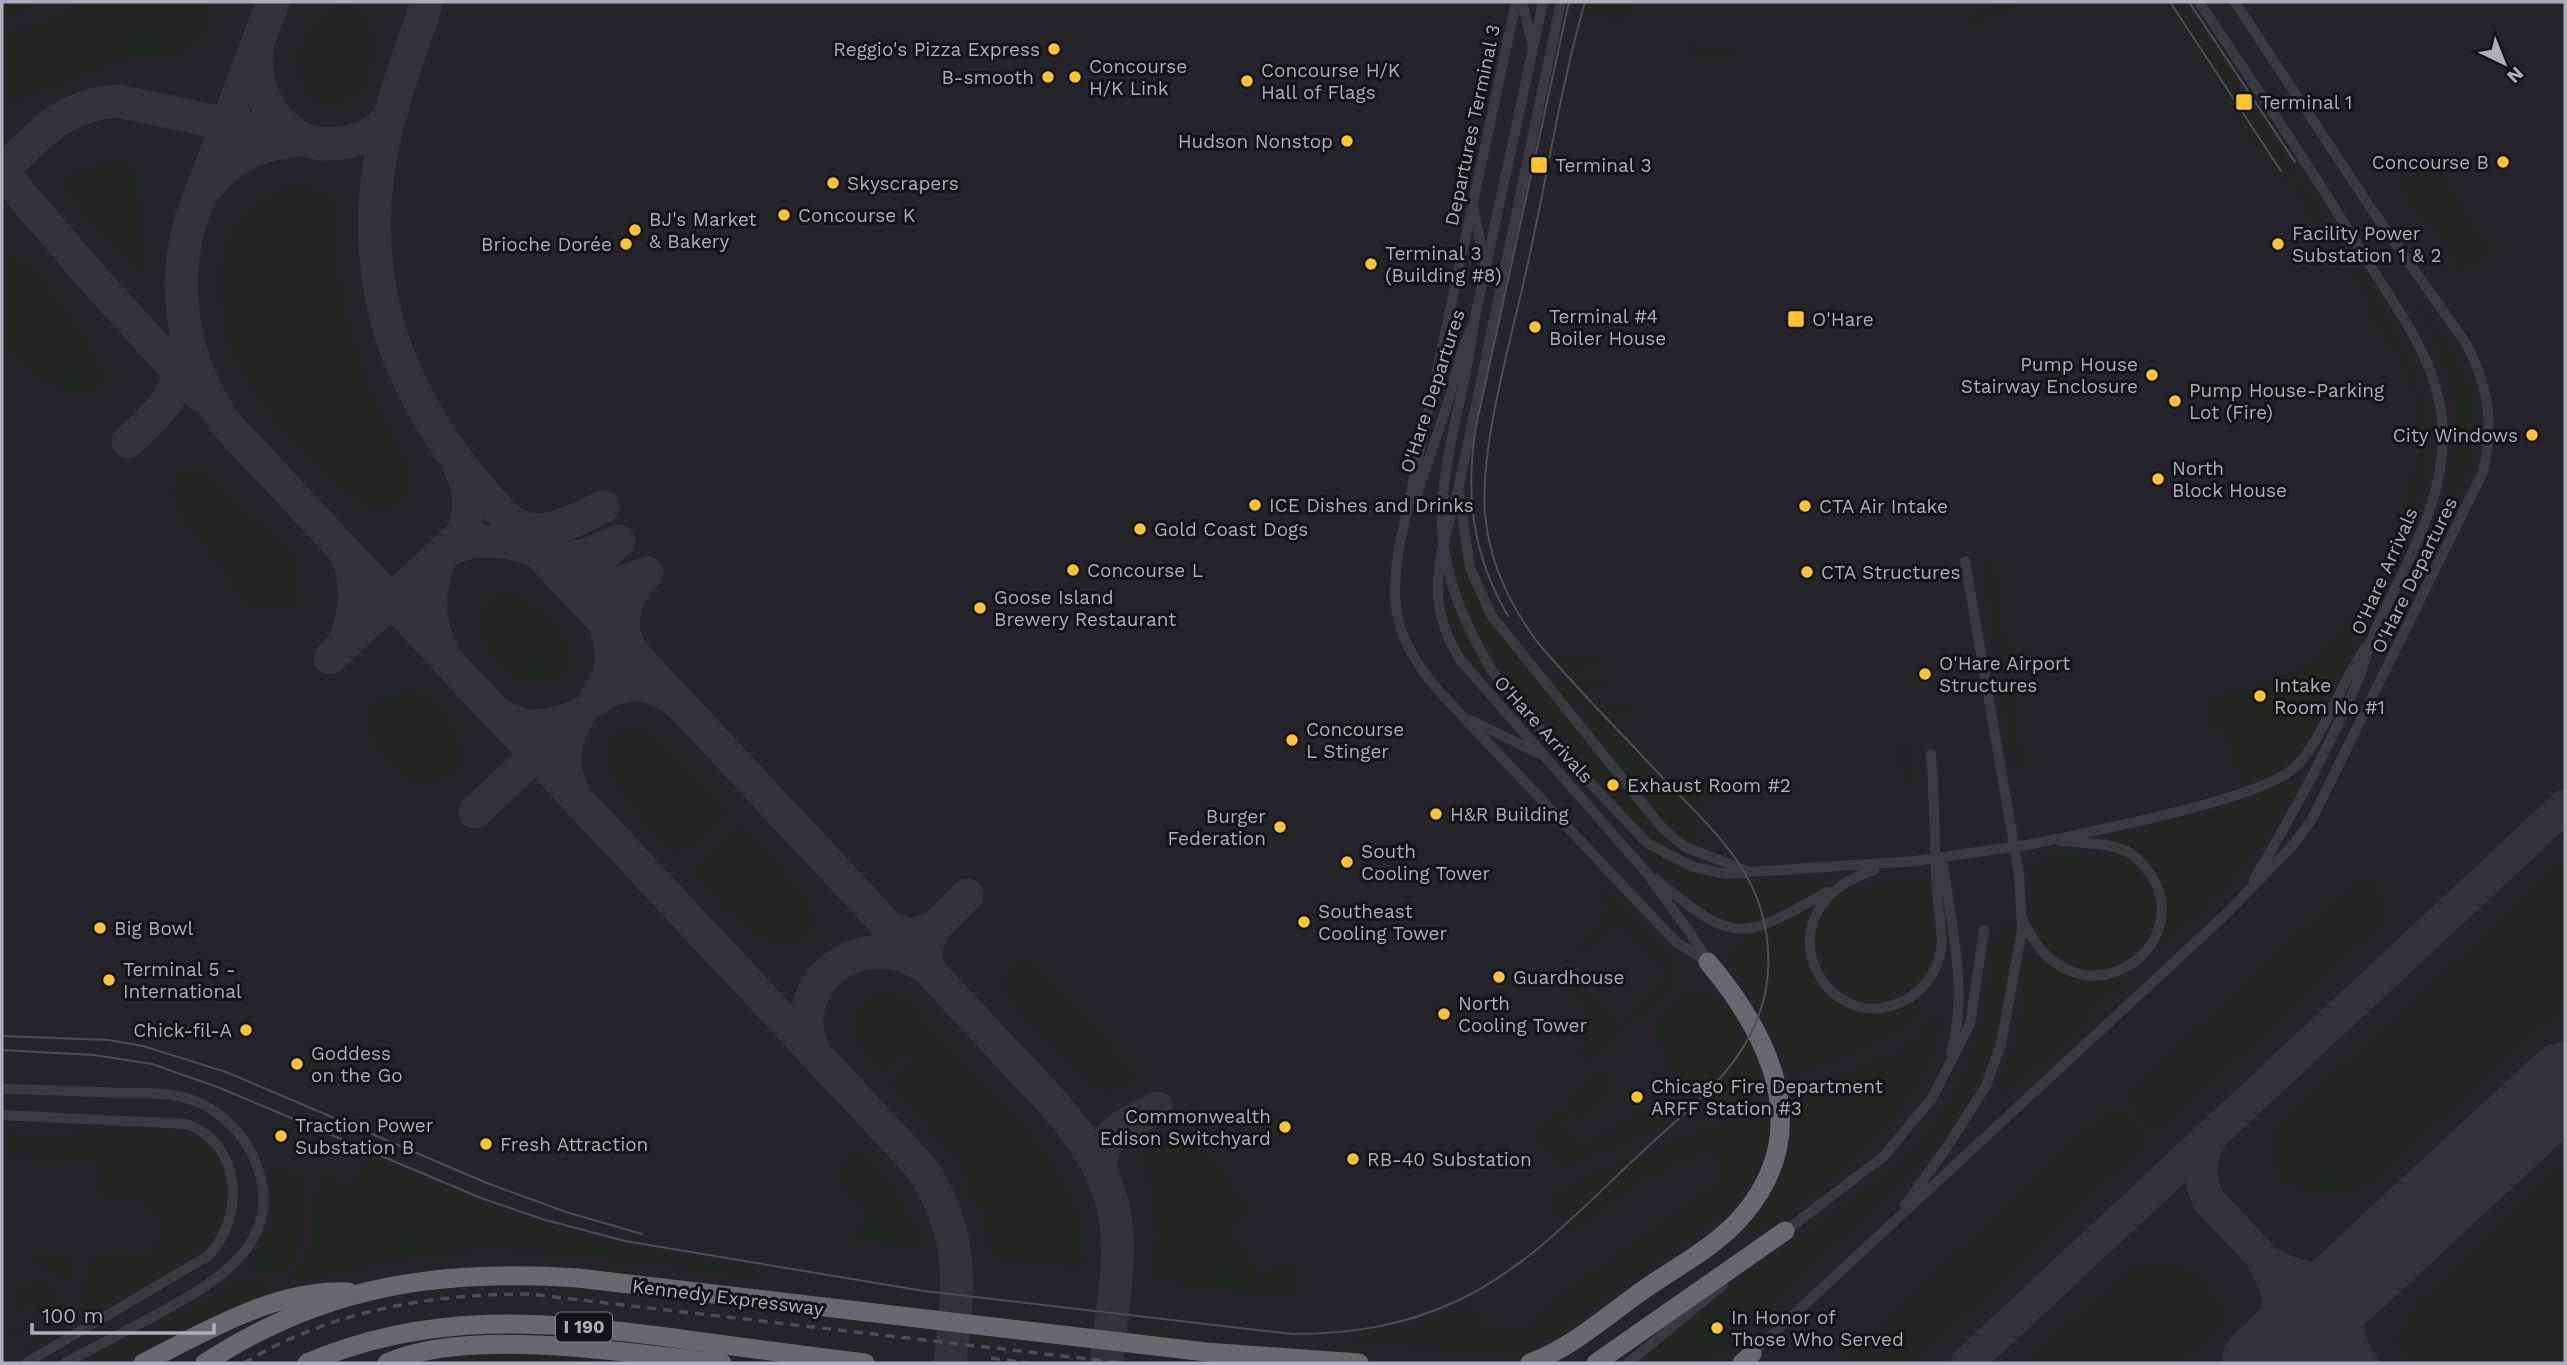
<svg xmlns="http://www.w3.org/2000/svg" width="2567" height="1365" font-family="'Work Sans',sans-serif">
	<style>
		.built { fill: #252529 }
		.green { fill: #1f2720 }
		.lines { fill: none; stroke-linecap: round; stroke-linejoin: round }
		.taxiway { stroke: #333439; stroke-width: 33 }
		.runway { stroke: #333439; stroke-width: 82 }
		.street { stroke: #3a3b41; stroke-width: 10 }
		.highway { stroke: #666872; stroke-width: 19 }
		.tram { stroke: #4d4e56; stroke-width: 2 }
		.rail { stroke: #4d4e56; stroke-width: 3.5; stroke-dasharray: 9 7; stroke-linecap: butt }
		.street-bridge { stroke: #3a3b41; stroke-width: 10 }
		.poi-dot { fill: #fdc330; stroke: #141417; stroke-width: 2.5 }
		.labels { text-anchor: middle; stroke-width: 6; stroke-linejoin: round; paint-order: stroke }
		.shield { fill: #141417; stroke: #7e808a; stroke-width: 2 }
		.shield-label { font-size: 18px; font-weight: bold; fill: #abafbc }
		.poi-label { font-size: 19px; fill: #abafbc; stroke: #141417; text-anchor: start }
		.street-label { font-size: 19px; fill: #abafbc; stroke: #141417 }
	</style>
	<rect width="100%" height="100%" fill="#19191c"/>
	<rect class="built" x="2" y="2" width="2563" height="1361"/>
	<g class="green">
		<path d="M2 2H41L2 17Z"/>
		<path d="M78 2H208V21L199 38 181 52 123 58 16 99 2 95V41L23 29 63 17Z"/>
		<path d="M1577 2H1630L1622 21 1586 12Z"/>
		<path d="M2008 2 2021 3 1968 23 1966 18Z"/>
		<path d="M2164 2H2181L2288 162 2292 171 2281 180Z"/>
		<path d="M344 6 362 13C383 49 368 111 318 102 285 73 301 17 344 6Z"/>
		<path d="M1686 46 1736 50V55L1685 51Z"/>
		<path d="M2432 162 2488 251 2461 268 2433 225 2419 213 2399 183Z"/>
		<path d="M117 163 131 167 136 178 142 268 140 273 61 183 89 167Z"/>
		<path d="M2301 184 2365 279 2411 367 2422 404 2426 445 2419 490 2408 521 2302 747 2281 769 2242 783 2224 724 2214 727 2207 706 2210 700C2249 687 2296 677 2327 651 2364 621 2411 503 2419 455 2422 435 2419 412 2415 392 2409 362 2384 335 2368 310L2373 304 2293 186Z"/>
		<path d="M287 186H306L328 201 334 215 335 266 342 310 370 397 407 467V494C397 503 388 509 374 506 340 497 256 397 239 365 224 336 215 276 227 245 237 221 267 201 287 186Z"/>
		<path d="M2 253C45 272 78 332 102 372L97 386 91 391H63L22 362 2 339Z"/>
		<path d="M2417 303C2427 313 2436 330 2444 342 2487 407 2480 453 2443 518L2439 515C2467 418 2463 393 2417 303Z"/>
		<path d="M177 475H200L289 551 297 589 293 603C282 607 266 610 256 604 239 595 181 515 175 496 173 490 176 481 177 475Z"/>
		<path d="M1458 542 1471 589 1493 629 1661 832 1693 859C1678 852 1664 845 1651 835 1628 815 1608 791 1588 769 1536 712 1485 660 1460 585 1456 572 1450 556 1454 543Z"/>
		<path d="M1992 564 2021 767 2015 768 1985 565Z"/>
		<path d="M1445 586 1461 629 1486 674 1484 675C1460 647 1445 623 1445 586Z"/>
		<path d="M506 594C529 598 570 635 567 660 562 671 555 679 543 680 507 686 483 650 480 618L490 600Z"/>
		<path d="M1551 654 1610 664V665L1561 666Z"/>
		<path d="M1553 678 1608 683V686L1594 688 1569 705 1551 682Z"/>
		<path d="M415 693C441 704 486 763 442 778 433 782 419 782 410 778 403 774 397 766 391 759 357 723 360 694 415 693Z"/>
		<path d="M1598 702 1629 709V714L1605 712 1646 756 1648 789 1669 790 1668 778 1709 779V801H1698L1697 848 1659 815 1632 773 1587 719 1585 713 1588 706Z"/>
		<path d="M640 730 652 735 725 812 678 854C657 832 558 736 640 730Z"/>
		<path d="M1533 730C1582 782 1639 864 1712 879 1751 887 1796 879 1836 877V880L1762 919 1739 922 1718 917 1696 905 1661 870 1530 731Z"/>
		<path d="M1905 744 1910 784H1905L1899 745Z"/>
		<path d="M2300 777C2268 844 2218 894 2163 943L2160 939C2174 890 2154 857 2110 837L2202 815 2266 793Z"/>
		<path d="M739 827 808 902 812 926 796 942C757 951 723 901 698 876L700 864Z"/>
		<path d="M2090 853C2199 855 2139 1013 2063 958 2050 949 2040 935 2036 920 2032 902 2031 883 2029 866Z"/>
		<path d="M2565 862V1001L2372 1179C2340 1194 2310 1197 2280 1178L2276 1156 2279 1128Z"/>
		<path d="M2363 877 2385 901V917L2161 1126 2154 1128 2125 1097Z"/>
		<path d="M1923 880C1926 902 1936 933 1931 955 1928 969 1919 981 1906 989 1842 1027 1784 936 1843 894 1856 885 1900 884 1923 880Z"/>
		<path d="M1602 885 1669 957 1674 970 1668 989 1631 1021 1626 1020 1619 1013 1627 1018 1670 975 1617 919 1579 955 1577 952C1599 932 1616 915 1602 885Z"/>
		<path d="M1806 912C1808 924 1802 940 1804 955 1811 994 1852 1020 1890 1013 1902 1011 1915 1000 1924 999 1895 1043 1844 1054 1797 1071L1802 1095 1906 1049 1941 1015C1916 1124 1837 1174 1752 1235L1747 1230C1827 1146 1796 1039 1728 959 1733 943 1788 923 1806 912Z"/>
		<path d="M2001 924 2014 926 2006 987 1989 1055 1977 1083 1947 1129 1892 1188 1705 1363H1642C1682 1330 1722 1297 1763 1266 1837 1211 1930 1160 1968 1070 1987 1024 1992 972 2001 924Z"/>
		<path d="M2029 947C2055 977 2082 987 2119 978L2121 982 2083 1011 2085 1019 1997 1100 2017 1043 2026 1001Z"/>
		<path d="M1025 959 1135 1076C1126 1082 1116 1092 1106 1091 1086 1087 1024 1012 1007 994L1004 980Z"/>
		<path d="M1574 983 1584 997 1587 994 1620 1030 1589 1062 1579 1053 1587 1046 1583 1041 1601 1024 1569 989Z"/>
		<path d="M886 993 900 998 929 1029 923 1034 925 1036 931 1031 1033 1141 1060 1177 1058 1180 982 1211 955 1155 892 1083 915 1059 904 1047 882 1071 864 1048 871 1044 869 1041 862 1045C850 1022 857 995 886 993Z"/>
		<path d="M1703 993C1722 1000 1732 1019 1741 1036 1777 1106 1773 1172 1708 1223L1546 1337 1519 1350 1514 1346 1485 1351 1350 1341V1338C1386 1333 1433 1326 1463 1305L1486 1330 1506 1331 1514 1325 1520 1332 1553 1308 1550 1304 1555 1300 1720 1183 1724 1172 1714 1146 1675 1161 1650 1178 1646 1174 1570 1231 1551 1208C1555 1177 1731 1125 1761 1113L1759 1086 1567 1165 1536 1133 1559 1111 1568 1116 1554 1129 1560 1136 1566 1130 1582 1148 1589 1142 1592 1145 1605 1133 1608 1135 1621 1123 1624 1126 1637 1114 1641 1119 1656 1105 1660 1108 1680 1089 1675 1083 1678 1080 1667 1065 1670 1061 1664 1053 1667 1047 1656 1038 1655 1025 1686 994Z"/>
		<path d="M1602 1072 1611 1089 1579 1119 1569 1108 1570 1101Z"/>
		<path d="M2110 1111 2124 1116 2145 1141 1910 1363H1841Z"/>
		<path d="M1186 1126 1248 1211 1225 1228 1263 1279 1286 1263 1296 1276 1297 1290 1287 1295 1268 1294 1152 1279 1156 1243 1162 1244 1158 1235 1147 1157Z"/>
		<path d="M85 1130C117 1131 157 1127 187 1137 220 1147 236 1189 223 1221 217 1236 203 1245 190 1255L20 1354 19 1352C63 1321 83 1315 93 1258 108 1259 128 1263 143 1258 167 1248 168 1213 145 1201 133 1195 115 1197 101 1196L102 1157 2 1154V1134L72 1136Z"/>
		<path d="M856 1148 895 1193 915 1229 913 1239 916 1238 921 1249 852 1237 871 1214 838 1184 848 1156Z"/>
		<path d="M366 1157 477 1204 575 1235 758 1270 757 1277C670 1266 582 1250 495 1249 429 1248 364 1265 300 1281L292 1279C294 1271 306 1263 309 1253 317 1228 308 1193 329 1174H342L332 1181 351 1190Z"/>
		<path d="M269 1164 303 1183 305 1187C301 1219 307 1286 254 1270L251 1266 269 1236H275Z"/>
		<path d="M2565 1167V1363H2415L2394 1339 2406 1326 2416 1307Z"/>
		<path d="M1062 1185C1076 1199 1082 1249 1082 1268L992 1256 985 1216Z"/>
		<path d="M38 1257 70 1258V1279L68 1281 51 1269 39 1268Z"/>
		<path d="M2160 1265 2192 1274 2226 1311 2218 1325 2176 1363H2029L2129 1271Z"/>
		<path d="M238 1281 265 1287 266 1291 170 1334 117 1363H89L200 1306Z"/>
		<path d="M27 1284V1305L20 1310 14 1301 18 1298 14 1290Z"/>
		<path d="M36 1285 45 1286 53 1293 54 1305 2 1345V1338L34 1319Z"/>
		<path d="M516 1355 622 1363H418Z"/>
	</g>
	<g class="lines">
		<g class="taxiway">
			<path d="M273 2 191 219C170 290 184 365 227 425L919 1165C966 1232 959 1286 950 1363"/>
			<path d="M427 2C411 52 390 103 381 155 357 288 400 398 487 497L1052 1102C1137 1198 1120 1246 1106 1363"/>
			<path d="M257 50C253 87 270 122 303 139"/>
			<path d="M2 171C41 134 61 105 118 101L322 144C350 144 379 138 392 111"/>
			<path d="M2 172 98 284 200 395"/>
			<path d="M207 188C227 159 258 145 292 141"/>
			<path d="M128 442C155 417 182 394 181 353"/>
			<path d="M506 518C537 544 572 521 603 507"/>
			<path d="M449 549 474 541 507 542 565 559 589 554 619 541C563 581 617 618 611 666 609 679 602 689 595 700 622 681 644 679 672 698"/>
			<path d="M574 586 599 590 647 573C624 596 615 623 632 653"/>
			<path d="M342 646C356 618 360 579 344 550"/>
			<path d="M443 651C425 621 428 583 443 553"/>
			<path d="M330 658 462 534C472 510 471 491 460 468"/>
			<path d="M500 715C527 731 553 727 580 714 563 741 559 767 575 795"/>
			<path d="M475 812 552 740"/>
			<path d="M934 928 967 895"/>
			<path d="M892 929 912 935 934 928 924 952 930 971"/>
			<path d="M815 1053C782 986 860 924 921 965"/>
			<path d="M2211 1137C2198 1160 2198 1178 2209 1201L2362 1363"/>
			<path d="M1100 1167C1103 1129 1128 1124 1157 1108"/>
			<path d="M2273 1265C2309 1286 2342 1280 2376 1259"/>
			<path d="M2358 1358C2337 1324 2349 1288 2374 1261"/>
			<path d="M1967 1363 2565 806"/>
			<path d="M2262 1363C2282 1333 2286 1300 2267 1268"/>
			<path d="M2266 1363C2298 1344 2326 1348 2360 1362"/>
		</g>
		<path class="runway" d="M2263 1363 2565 1083"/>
		<g class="street">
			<path d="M1516 2 1400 543C1388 606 1396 640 1437 689L1676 942 1708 962"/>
			<path d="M1522 2 1532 43"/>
			<path d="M1561 2 1458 490C1441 555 1421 599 1461 661L1647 873C1667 903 1690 930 1708 961"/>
			<path d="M2199 2C2256 87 2313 171 2366 259 2397 309 2436 359 2442 419 2450 500 2402 567 2372 638 2368 649 2365 661 2361 673 2331 744 2294 813 2254 879"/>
			<path d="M1474 211 1485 264"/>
			<path d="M1417 494 1448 402 1462 350 1474 322 1543 2"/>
			<path d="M1459 494 1470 568 1491 615 1663 829 1685 847 1750 872 1915 861"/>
			<path d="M1492 671 1544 734 1648 844 1694 867 1726 874 1745 873"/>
			<path d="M1471 720 1538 753"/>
			<path d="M2033 844C2086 832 2261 800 2295 767 2321 743 2342 680 2366 647"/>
			<path d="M1942 857C1950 920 1969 991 1951 1053"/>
			<path d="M1874 870C1754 909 1825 1043 1905 1000 1922 992 1935 974 1940 955 1945 935 1938 913 1937 892 1934 846 1935 800 1931 754"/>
			<path d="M1655 879C1735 943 1738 943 1827 892"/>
			<path d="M2023 920C2074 1034 2199 949 2151 875 2144 865 2135 854 2124 850 2104 842 2080 843 2060 841"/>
			<path d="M2 1089C41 1090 80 1091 119 1093 139 1093 162 1092 182 1097 213 1104 240 1128 253 1156 292 1241 215 1283 154 1316 124 1332 94 1348 65 1363"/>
			<path d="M2 1115 187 1124C243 1145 245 1217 208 1256L26 1363"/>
			<path d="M1905 1205 1945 1150 1986 1086 2001 1044 2022 930 2019 874 1965 561"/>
			<path d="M1783 1233 1884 1156 1932 1098 1970 1024 1984 930"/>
			<path d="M1749 1356 2225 915 2294 844 2312 819 2483 472C2494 425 2489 388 2467 345L2370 207 2235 2"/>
			<path d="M1628 1363 1723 1285"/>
		</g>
		<g class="highway">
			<path d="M143 1363C207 1331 275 1289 348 1292"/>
			<path d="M205 1363C324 1285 440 1269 578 1278L1206 1352 1359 1363"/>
			<path d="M307 1363C431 1310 545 1321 674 1338 738 1347 801 1355 865 1363"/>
			<path d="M387 1363C470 1326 631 1354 722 1363"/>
			<path d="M1530 1363C1572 1348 1610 1313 1646 1288 1678 1266 1718 1245 1743 1215 1816 1130 1770 1036 1708 962"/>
			<path d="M1596 1363 1785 1231"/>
			<path d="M1742 1363 1752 1354"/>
		</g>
		<g class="tram">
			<path d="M2170 2 2281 171"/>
			<path d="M2189 2 2295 162"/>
			<path d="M1508 616C1472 554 1465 495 1476 426L1569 2"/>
			<path d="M2 1036 109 1040 143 1046 226 1072 487 1183 566 1212 642 1234"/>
			<path d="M2 1050 94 1055 152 1064 220 1088 481 1198 542 1219 625 1241 924 1291 1292 1334C1351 1334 1403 1326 1457 1301 1528 1268 1584 1206 1641 1153 1679 1117 1728 1081 1751 1033 1770 996 1773 954 1762 914 1748 859 1702 819 1664 779 1622 734 1578 690 1538 643 1509 604 1489 562 1485 513 1480 442 1512 338 1527 267 1547 179 1560 88 1585 2"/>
		</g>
		<g class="rail">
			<path d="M991 1358 1030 1363"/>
			<path d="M244 1363C330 1311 429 1294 529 1294L1123 1363"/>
		</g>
		<g class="street-bridge">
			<path d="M1474 322C1467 386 1444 449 1442 513 1440 570 1464 623 1492 671"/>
			<path d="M1915 861 2033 844"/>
		</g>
	</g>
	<g class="poi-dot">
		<circle cx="1054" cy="49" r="7"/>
		<circle cx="1048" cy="77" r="7"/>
		<circle cx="1075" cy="77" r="7"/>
		<circle cx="1247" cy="81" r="7"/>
		<rect x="2235" y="93" width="18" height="18" rx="3.5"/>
		<circle cx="1347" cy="141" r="7"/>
		<circle cx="2503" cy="162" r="7"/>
		<rect x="1530" y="156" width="18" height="18" rx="3.5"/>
		<circle cx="833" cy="183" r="7"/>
		<circle cx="784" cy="215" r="7"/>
		<circle cx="635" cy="230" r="7"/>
		<circle cx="626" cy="244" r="7"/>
		<circle cx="2278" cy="244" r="7"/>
		<circle cx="1371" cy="264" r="7"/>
		<rect x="1787" y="310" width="18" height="18" rx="3.5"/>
		<circle cx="1535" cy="327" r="7"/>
		<circle cx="2152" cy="375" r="7"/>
		<circle cx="2175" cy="401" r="7"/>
		<circle cx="2532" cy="435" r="7"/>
		<circle cx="2158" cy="479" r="7"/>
		<circle cx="1255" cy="505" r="7"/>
		<circle cx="1805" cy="506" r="7"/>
		<circle cx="1140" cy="529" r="7"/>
		<circle cx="1073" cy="570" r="7"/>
		<circle cx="1807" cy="572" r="7"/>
		<circle cx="980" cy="608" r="7"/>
		<circle cx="1925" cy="674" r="7"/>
		<circle cx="2260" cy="696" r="7"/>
		<circle cx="1292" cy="740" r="7"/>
		<circle cx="1613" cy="785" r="7"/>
		<circle cx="1436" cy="814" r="7"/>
		<circle cx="1280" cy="827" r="7"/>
		<circle cx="1347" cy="862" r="7"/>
		<circle cx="1304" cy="922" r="7"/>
		<circle cx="100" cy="928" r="7"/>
		<circle cx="1499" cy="977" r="7"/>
		<circle cx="109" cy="980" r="7"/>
		<circle cx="1444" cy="1014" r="7"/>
		<circle cx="246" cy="1030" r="7"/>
		<circle cx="297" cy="1064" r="7"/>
		<circle cx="1637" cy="1097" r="7"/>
		<circle cx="1285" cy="1127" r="7"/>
		<circle cx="281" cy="1136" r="7"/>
		<circle cx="486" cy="1144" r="7"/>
		<circle cx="1353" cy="1159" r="7"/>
		<circle cx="1717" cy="1328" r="7"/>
	</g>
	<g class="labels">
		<rect class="shield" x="556" y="1312.5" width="56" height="29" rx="5"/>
		<g class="shield-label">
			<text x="584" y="1333">I 190</text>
		</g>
		<g class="poi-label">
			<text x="1040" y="56" text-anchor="end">Reggio's Pizza Express</text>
			<text x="1089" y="73">Concourse<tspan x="1089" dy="22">H/K Link</tspan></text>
			<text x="1261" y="77">Concourse H/K<tspan x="1261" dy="22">Hall of Flags</tspan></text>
			<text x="1034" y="84" text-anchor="end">B-smooth</text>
			<text x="2260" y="109">Terminal 1</text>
			<text x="1333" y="148" text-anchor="end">Hudson Nonstop</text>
			<text x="2489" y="169" text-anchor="end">Concourse B</text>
			<text x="1555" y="172">Terminal 3</text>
			<text x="847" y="190">Skyscrapers</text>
			<text x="798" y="222">Concourse K</text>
			<text x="649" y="226">BJ's Market<tspan x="649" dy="22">&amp; Bakery</tspan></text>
			<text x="2292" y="240">Facility Power<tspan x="2292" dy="22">Substation 1 &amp; 2</tspan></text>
			<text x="612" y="251" text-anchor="end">Brioche Dorée</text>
			<text x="1385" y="260">Terminal 3<tspan x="1385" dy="22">(Building #8)</tspan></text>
			<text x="1549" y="323">Terminal #4<tspan x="1549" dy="22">Boiler House</tspan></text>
			<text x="1812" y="326">O'Hare</text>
			<text x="2138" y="371" text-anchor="end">Pump House<tspan x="2138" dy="22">Stairway Enclosure</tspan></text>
			<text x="2189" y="397">Pump House-Parking<tspan x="2189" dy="22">Lot (Fire)</tspan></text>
			<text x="2518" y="442" text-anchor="end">City Windows</text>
			<text x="2172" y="475">North<tspan x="2172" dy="22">Block House</tspan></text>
			<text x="1269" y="512">ICE Dishes and Drinks</text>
			<text x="1819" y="513">CTA Air Intake</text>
			<text x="1154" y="536">Gold Coast Dogs</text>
			<text x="1087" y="577">Concourse L</text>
			<text x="1821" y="579">CTA Structures</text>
			<text x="994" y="604">Goose Island<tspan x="994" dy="22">Brewery Restaurant</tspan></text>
			<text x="1939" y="670">O'Hare Airport<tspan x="1939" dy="22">Structures</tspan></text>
			<text x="2274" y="692">Intake<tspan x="2274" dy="22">Room No #1</tspan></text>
			<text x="1306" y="736">Concourse<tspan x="1306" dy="22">L Stinger</tspan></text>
			<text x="1627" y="792">Exhaust Room #2</text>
			<text x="1450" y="821">H&amp;R Building</text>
			<text x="1266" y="823" text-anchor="end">Burger<tspan x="1266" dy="22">Federation</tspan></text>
			<text x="1361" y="858">South<tspan x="1361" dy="22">Cooling Tower</tspan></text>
			<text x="1318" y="918">Southeast<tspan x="1318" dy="22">Cooling Tower</tspan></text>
			<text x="114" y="935">Big Bowl</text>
			<text x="123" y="976">Terminal 5 -<tspan x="123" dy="22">International</tspan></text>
			<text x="1513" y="984">Guardhouse</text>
			<text x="1458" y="1010">North<tspan x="1458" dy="22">Cooling Tower</tspan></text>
			<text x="232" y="1037" text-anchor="end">Chick-fil-A</text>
			<text x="311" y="1060">Goddess<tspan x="311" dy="22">on the Go</tspan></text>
			<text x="1651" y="1093">Chicago Fire Department<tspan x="1651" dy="22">ARFF Station #3</tspan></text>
			<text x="1271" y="1123" text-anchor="end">Commonwealth<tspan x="1271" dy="22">Edison Switchyard</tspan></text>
			<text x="295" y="1132">Traction Power<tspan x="295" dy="22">Substation B</tspan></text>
			<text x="500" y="1151">Fresh Attraction</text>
			<text x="1367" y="1166">RB-40 Substation</text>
			<text x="1731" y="1324">In Honor of<tspan x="1731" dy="22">Those Who Served</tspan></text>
		</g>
		<g class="street-label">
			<text transform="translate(1472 125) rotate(-78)" y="7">Departures Terminal 3</text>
			<text transform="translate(1432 391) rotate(-72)" y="7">O'Hare Departures</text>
			<text transform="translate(2384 571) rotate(-66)" y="7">O'Hare Arrivals</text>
			<text transform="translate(2414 575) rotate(-64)" y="7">O'Hare Departures</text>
			<text transform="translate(1544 729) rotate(48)" y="7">O'Hare Arrivals</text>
			<text transform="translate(728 1297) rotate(7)" y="7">Kennedy Expressway</text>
		</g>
	</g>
	<rect width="2567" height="1365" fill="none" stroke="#abafbc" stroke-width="7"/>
	<g transform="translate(2504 63) rotate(137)" stroke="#141417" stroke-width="5" paint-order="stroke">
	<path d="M0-5L12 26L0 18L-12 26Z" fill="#abafbc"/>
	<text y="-10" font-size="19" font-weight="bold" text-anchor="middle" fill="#abafbc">N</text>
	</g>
	<path d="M32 1323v10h182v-10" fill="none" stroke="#abafbc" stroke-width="3.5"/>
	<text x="42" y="1323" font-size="21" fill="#abafbc" stroke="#141417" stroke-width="5" paint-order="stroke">100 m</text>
</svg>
